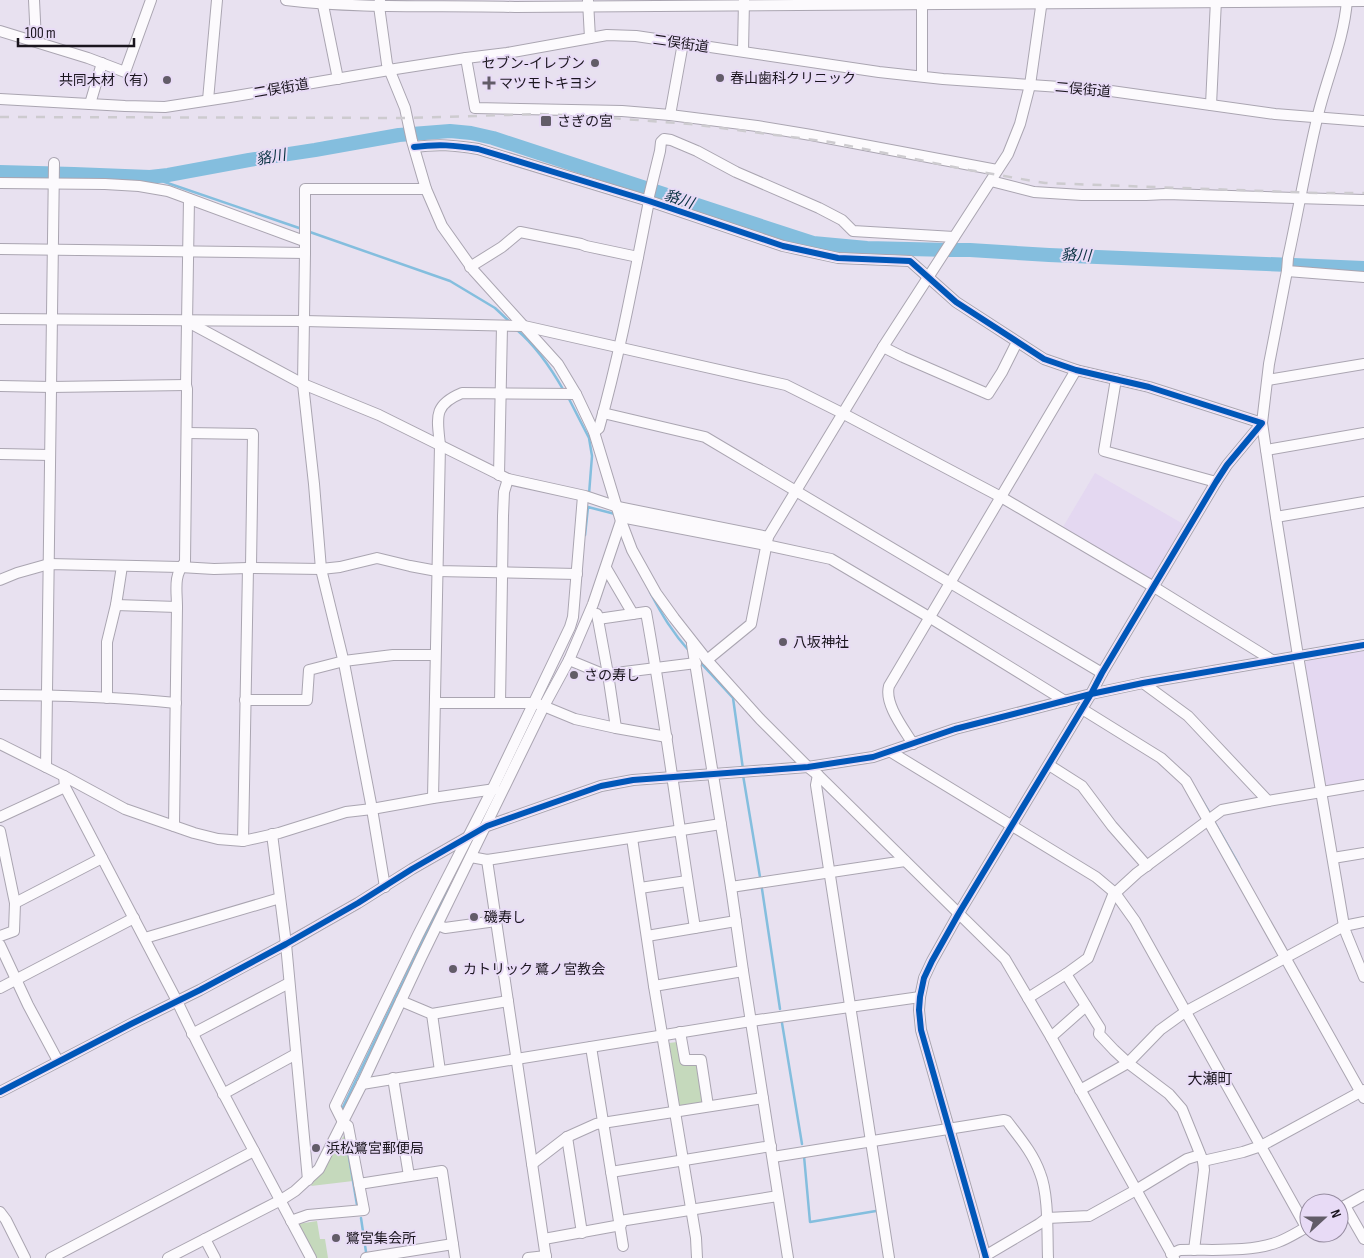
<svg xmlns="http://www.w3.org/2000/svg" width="1364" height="1258" font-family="'Sofia Sans Condensed','Noto Sans JP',sans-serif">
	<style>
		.built { fill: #e4d8f1 }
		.green { fill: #c5d9bc }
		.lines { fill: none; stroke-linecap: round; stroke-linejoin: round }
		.stream { stroke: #84bede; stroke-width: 2.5 }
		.river { stroke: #84bede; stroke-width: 14 }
		.minor-casing { stroke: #aaa5b1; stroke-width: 12 }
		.minor { stroke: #fcfafd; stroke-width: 10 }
		.rail { stroke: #cdcbcf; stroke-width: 2.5; stroke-dasharray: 9 9; stroke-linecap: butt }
		.cycleway-casing { stroke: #e8dbf6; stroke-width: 9 }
		.cycleway { stroke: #0057b8; stroke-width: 6 }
		.poi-dot { fill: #625c68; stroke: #e8dbf6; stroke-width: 2 }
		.labels { text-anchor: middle; stroke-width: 4; stroke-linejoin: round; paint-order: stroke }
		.street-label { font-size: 14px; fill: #1a151e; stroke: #e8dbf6 }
		.poi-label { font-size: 14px; fill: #1a151e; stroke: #e8dbf6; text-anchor: start }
		.water-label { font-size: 15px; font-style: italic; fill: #073040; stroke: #e8dbf6 }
		.neighbourhood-label { font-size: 15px; fill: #1a151e; stroke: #e8dbf6 }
	</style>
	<rect width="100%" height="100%" fill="#e8e1f0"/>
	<g class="built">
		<path d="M1095 473 1185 525 1153 579H1150L1063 527Z"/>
		<path d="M1364 651V781L1327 787 1324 785 1304 665 1307 661Z"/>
	</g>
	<g class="green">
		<path d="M677 1042 681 1063H698L704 1102 679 1106 669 1043Z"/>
		<path d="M345 1134 353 1181 311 1186Z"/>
		<path d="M317 1221 320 1239H325L328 1258H315L298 1224Z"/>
	</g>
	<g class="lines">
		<g class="stream">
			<path d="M150 177 302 229"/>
			<path d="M307 231 450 281 495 308 510 322"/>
			<path d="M517 330C537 347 551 368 564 391"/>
			<path d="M568 397 589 438 592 456 589 494"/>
			<path d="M585 535 588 507 615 514"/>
			<path d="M650 592C662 615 672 632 690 652"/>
			<path d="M699 661 733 698 743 769"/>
			<path d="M743 775 760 877"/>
			<path d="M1188 777 1209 812"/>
			<path d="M1215 823 1239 865"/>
			<path d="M762 889 780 1009"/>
			<path d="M782 1023 802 1144"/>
			<path d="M343 1114V1107L449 886"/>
			<path d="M348 1151 357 1205"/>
			<path d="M804 1156 810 1222 876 1211"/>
			<path d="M361 1218 366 1252"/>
		</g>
		<path class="river" d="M0 172 74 174 150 177 168 175 249 160 315 150 399 135 450 131 471 133 493 138 813 243 867 248 950 250H970L1049 255 1364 268"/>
		<g class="minor-casing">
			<g id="minor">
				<path d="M34 0 36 41"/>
				<path d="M286 0C362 9 438 5 515 7L1364 1"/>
				<path d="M322 0 338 79"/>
				<path d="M380 0 379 6 387 64 405 108 412 141 426 189 442 226 474 271 558 364 576 394 594 432 621 521 632 550 656 593 674 618 707 660 760 719 808 767 818 775 1005 959 1051 1037 1174 1258"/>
				<path d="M1347 0C1344 41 1326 79 1317 119 1306 165 1298 212 1288 258L1287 271 1269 364 1262 423 1276 517 1298 656 1344 926 1346 933 1364 977"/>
				<path d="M588 1 590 38"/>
				<path d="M922 4V76"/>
				<path d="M0 31 88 58 125 72 151 0"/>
				<path d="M743 51 744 0"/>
				<path d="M466 58 475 108 622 111 670 115 683 43"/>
				<path d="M0 99 125 106 165 107 230 97 389 70 466 58 507 53 607 35 636 36 879 72 943 79 1104 90 1275 114 1364 121"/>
				<path d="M208 100 217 0"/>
				<path d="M90 104 102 63"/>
				<path d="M1211 105 1216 0"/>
				<path d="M670 115 757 126 811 135 997 170"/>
				<path d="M414 147C438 144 454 145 478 149L649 201 783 246 838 258 910 261 956 302 1044 359 1076 370 1149 387 1262 423 1227 465 1216 482 1102 673 1091 694 959 913 932 961 924 978 920 997 919 1010 921 1030 986 1258"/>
				<path d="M991 181 1034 192 1082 195H1146L1166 194 1364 200"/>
				<path d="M0 183 105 184 139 186 168 191 304 241"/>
				<path d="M0 249 305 253V189H426"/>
				<path d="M305 253 303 384 314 484 321 569 344 663 372 809 385 887"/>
				<path d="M470 267 502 247 520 232 581 244 586 246 638 257"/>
				<path d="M1287 271 1364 277"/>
				<path d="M0 319 304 321 524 326 786 385 842 413 1001 497 1154 587 1272 660"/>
				<path d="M188 322 303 384 379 415 508 479 585 496 618 507 768 537"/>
				<path d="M883 347 903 357 988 394 1002 372 1017 342"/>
				<path d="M1116 379 1104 451 1216 482"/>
				<path d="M1268 380 1364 364"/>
				<path d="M0 386 51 387 186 385"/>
				<path d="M603 413 705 437 1102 673"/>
				<path d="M594 432 599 428C620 354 634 277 649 201V196L660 151 661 142 664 139 671 140 697 151 736 172 819 208 842 220 853 231 954 237"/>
				<path d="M187 433 253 434 251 566 248 568 243 841"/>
				<path d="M1266 450 1364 433"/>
				<path d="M0 454 50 455"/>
				<path d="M499 475 502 326"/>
				<path d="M621 517 766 545 831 559 929 617 1065 701"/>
				<path d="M1276 517 1364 502"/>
				<path d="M606 568 633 614"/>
				<path d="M0 580 17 573 49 564 180 567 214 569 248 568 321 569 340 567 377 558 410 566 437 571 577 574"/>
				<path d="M116 605 177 607"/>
				<path d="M597 614 608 674 616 728"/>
				<path d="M598 619 646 612C665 717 678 823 695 928"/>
				<path d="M692 644 731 887 743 971 788 1258"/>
				<path d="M569 660 603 674H608L696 663"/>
				<path d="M707 660 751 624 768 537 883 347 1008 154 1020 124 1030 85 1042 0"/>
				<path d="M1143 683 1188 716 1268 801"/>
				<path d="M0 695C59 695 117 697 176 703"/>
				<path d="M107 698V642L116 605 122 566"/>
				<path d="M245 700H307L309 670 344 661 393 655H435"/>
				<path d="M435 703H500L503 516 504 492 508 479"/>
				<path d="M500 703H534L541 705 575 719 616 728 667 737"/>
				<path d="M1082 709 1161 758 1186 781 1364 1098"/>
				<path d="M0 744 64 776 125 809 194 833 218 839 243 841 279 833 346 812 372 809 433 798 495 789"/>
				<path d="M913 744C904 729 884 704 889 686L1076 370"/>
				<path d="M891 752 1096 877 1115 893 1135 921 1306 1227"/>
				<path d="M1049 765 1082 786 1112 826 1147 866"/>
				<path d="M46 767 54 163"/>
				<path d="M818 775 816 785 889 1258"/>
				<path d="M433 798 440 445C437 417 433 405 462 393L576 394"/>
				<path d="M0 817 65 787"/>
				<path d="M174 826 177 607C177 590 173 576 185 562L187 389 186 385 189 199"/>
				<path d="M0 831 15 903 14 931 0 936"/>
				<path d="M272 834 286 944 308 1180"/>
				<path d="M632 838 654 986 696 1238 697 1258"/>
				<path d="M471 857 487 860 721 824"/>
				<path d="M1333 858 1364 853"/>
				<path d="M487 860 546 1258"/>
				<path d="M731 887 905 861"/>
				<path d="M640 888 687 881"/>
				<path d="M15 903 102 858"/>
				<path d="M438 925 445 928 496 921"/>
				<path d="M647 936 736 921"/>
				<path d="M145 938 280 898"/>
				<path d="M0 945 28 1005 58 1061"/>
				<path d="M1066 974 1100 1028 1099 1034 1114 1050 1128 1063 1169 1094 1182 1109 1203 1161 1204 1170 1194 1250"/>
				<path d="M654 986 743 971"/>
				<path d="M0 988 134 918"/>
				<path d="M1028 998 1066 974 1088 958 1113 895 1137 873 1222 810 1268 801 1364 785"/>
				<path d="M401 1001 432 1014 508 1001"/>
				<path d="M432 1014 440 1071"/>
				<path d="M680 1032 685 1060H701L708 1106"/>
				<path d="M192 1034 289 983"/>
				<path d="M1051 1037 1086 1006"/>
				<path d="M591 1047 623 1246"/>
				<path d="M393 1078 409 1176"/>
				<path d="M362 1084 751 1021 920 997"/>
				<path d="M1080 1090 1128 1063 1160 1030 1185 1012 1344 926 1364 922"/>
				<path d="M0 1092 131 1024 200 990 286 944 358 903 412 869 487 826 601 786 633 780 808 767 873 757 955 729 1091 694 1143 683 1364 645"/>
				<path d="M223 1094 296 1054"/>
				<path d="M567 1137 582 1233"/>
				<path d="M254 1151 311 1258"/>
				<path d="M773 1157 1004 1120 1007 1121C1019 1137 1033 1153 1040 1173 1049 1195 1047 1234 1048 1258"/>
				<path d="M1203 1161 1243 1152 1261 1146 1364 1090"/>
				<path d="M532 1164 567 1137 596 1124 763 1098"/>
				<path d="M611 1172 771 1146"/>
				<path d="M359 1184 442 1171 455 1258"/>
				<path d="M1345 1206 1364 1239"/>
				<path d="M1339 1209 1364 1195"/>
				<path d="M0 1212 6 1220 25 1258"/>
				<path d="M291 1221 308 1215 364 1210 348 1126 343 1122 335 1106 418 935 492 790 570 627 573 617 583 496"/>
				<path d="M620 1221 778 1196"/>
				<path d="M205 1239 215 1258"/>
				<path d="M544 1239 621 1225"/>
				<path d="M1171 1254 1180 1250C1211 1249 1249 1253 1278 1242 1289 1238 1299 1231 1309 1226"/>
				<path d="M985 1256 1039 1224 1047 1218 1089 1216 1136 1190 1187 1159 1200 1155"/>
				<path d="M51 1258 254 1151C227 1101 201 1052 177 1001L65 787 64 776"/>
				<path d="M168 1258 281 1200 295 1191 319 1169 362 1084 421 958 544 706 569 660 593 604 621 521"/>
				<path d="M366 1258 453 1244"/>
				<path d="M528 1258 546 1256"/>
			</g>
		</g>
		<use href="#minor" class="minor"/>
		<path class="rail" d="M0 117 407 118 540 114 585 116 690 124 830 142 969 170 1045 183 1318 193H1364"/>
		<g class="cycleway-casing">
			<g id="cycleway">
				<path d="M414 147C438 144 454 145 478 149L649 201 783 246 838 258 910 261 956 302 1044 359 1076 370 1149 387 1262 423 1227 465 1216 482 1102 673 1091 694 959 913 932 961 924 978 920 997 919 1010 921 1030 986 1258"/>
				<path d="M0 1092 131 1024 200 990 286 944 358 903 412 869 487 826 601 786 633 780 808 767 873 757 955 729 1091 694 1143 683 1364 645"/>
			</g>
		</g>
		<use href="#cycleway" class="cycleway"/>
	</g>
	<g class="poi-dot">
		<circle cx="595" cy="63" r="5"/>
		<circle cx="720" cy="78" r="5"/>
		<circle cx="167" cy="80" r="5"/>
		<path d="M486.5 75.5h5v5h5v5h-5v5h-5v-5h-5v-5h5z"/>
		<rect x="540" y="115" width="12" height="12" rx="2.5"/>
		<circle cx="783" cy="642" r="5"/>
		<circle cx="574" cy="675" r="5"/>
		<circle cx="474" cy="917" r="5"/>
		<circle cx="453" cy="969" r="5"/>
		<circle cx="316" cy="1148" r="5"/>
		<circle cx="336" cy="1238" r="5"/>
	</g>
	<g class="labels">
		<g class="street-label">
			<text transform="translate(681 43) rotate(8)" y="5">二俣街道</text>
			<text transform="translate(281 88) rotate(-10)" y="5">二俣街道</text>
			<text transform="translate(1083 89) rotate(5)" y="5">二俣街道</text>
		</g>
		<g class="poi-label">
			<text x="585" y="68" text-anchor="end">セブン-イレブン</text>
			<text x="730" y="83">春山歯科クリニック</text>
			<text x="157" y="85" text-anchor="end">共同木材（有）</text>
			<text x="499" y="88">マツモトキヨシ</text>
			<text x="557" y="126">さぎの宮</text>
			<text x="793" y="647">八坂神社</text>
			<text x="584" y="680">さの寿し</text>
			<text x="484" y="922">磯寿し</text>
			<text x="463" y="974">カトリック 鷺ノ宮教会</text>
			<text x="326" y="1153">浜松鷺宮郵便局</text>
			<text x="346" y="1243">鷺宮集会所</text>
		</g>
		<g class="water-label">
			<text transform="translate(271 157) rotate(-10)" y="5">貉川</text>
			<text transform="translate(679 199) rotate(18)" y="5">貉川</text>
			<text transform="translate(1076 255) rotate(3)" y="5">貉川</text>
		</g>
		<g class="neighbourhood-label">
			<text x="1210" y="1084">大瀬町</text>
		</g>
	</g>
	<g transform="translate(1324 1218) rotate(69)"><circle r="24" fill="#e8dbf6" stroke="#968ca0"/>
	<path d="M0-4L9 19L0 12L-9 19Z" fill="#625c68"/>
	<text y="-8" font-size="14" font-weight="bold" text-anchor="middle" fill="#1a151e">N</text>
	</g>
	<path d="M18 38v8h116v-8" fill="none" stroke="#1a151e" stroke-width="2.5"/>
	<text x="25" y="38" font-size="15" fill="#1a151e" stroke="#e8dbf6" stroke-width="4" paint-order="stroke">100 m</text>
</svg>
